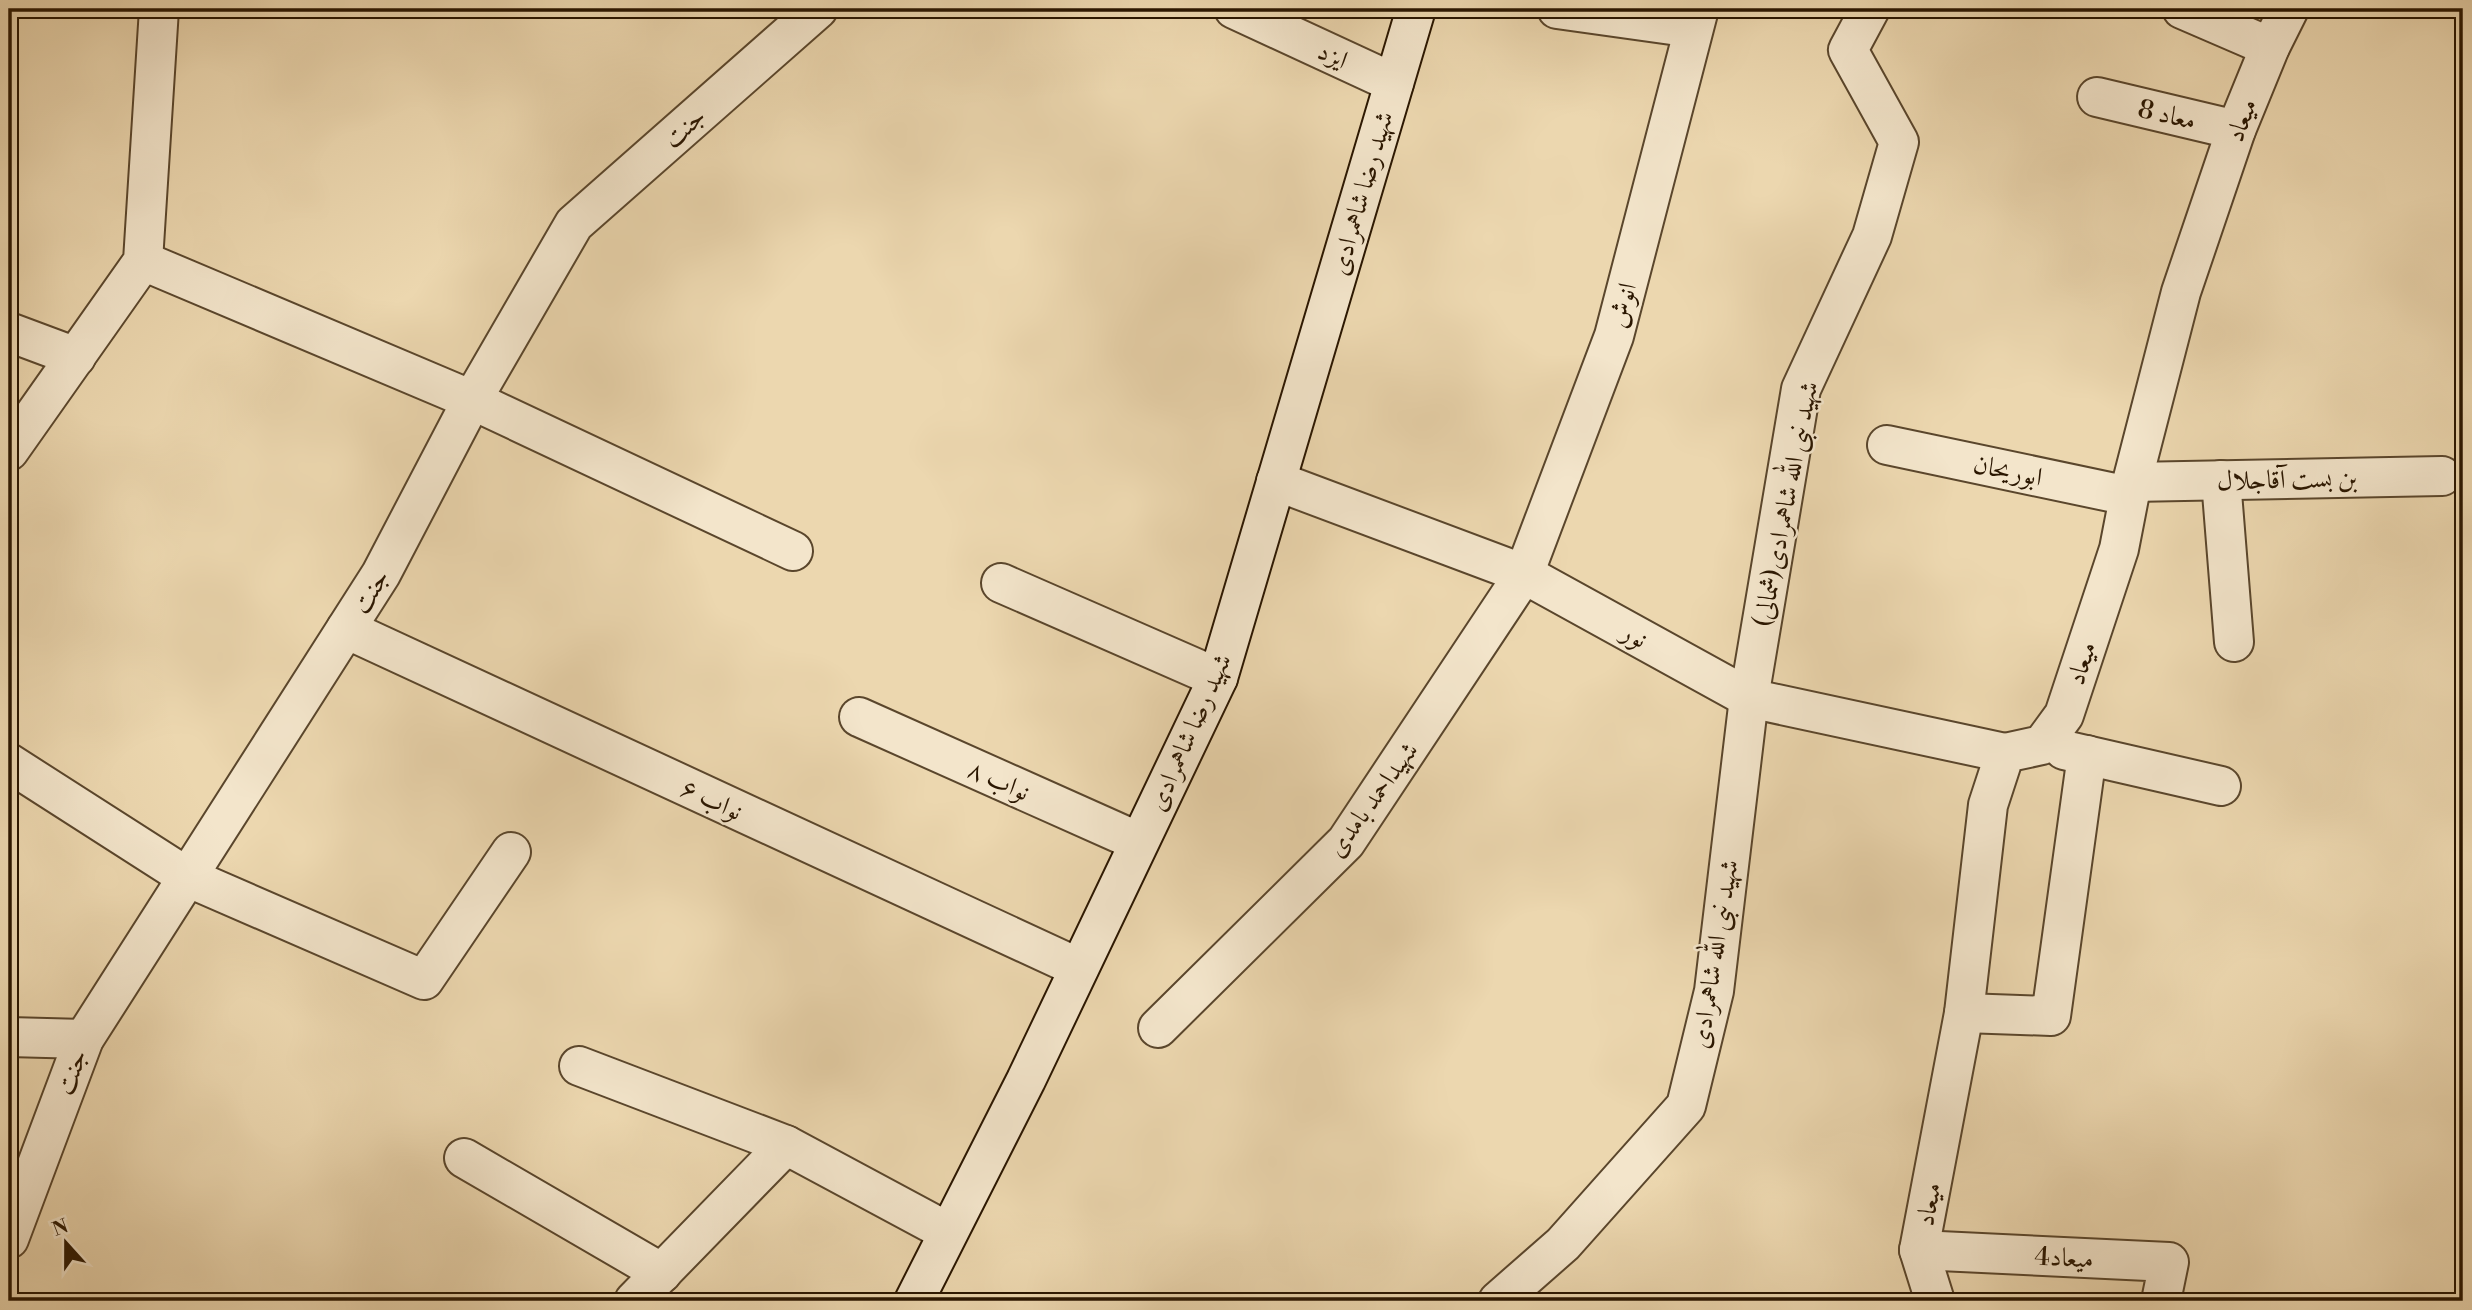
<svg xmlns="http://www.w3.org/2000/svg" width="2472" height="1310" font-family="'Libre Bodoni',Amiri,serif">
	<style>
		.lines { fill: none; stroke-linecap: round; stroke-linejoin: round }
		.street-casing { stroke: #5a462c; stroke-width: 42 }
		.secondary-casing { stroke: #2a1600; stroke-width: 42 }
		.street { stroke: #f3e5cb; stroke-width: 38 }
		.secondary { stroke: #f3e5cb; stroke-width: 38 }
		.labels { text-anchor: middle; stroke-width: 5; stroke-linejoin: round; paint-order: stroke }
		.street-label { font-size: 26px; fill: #2a1600; stroke: #f3e5cb }
	</style>
	<rect width="100%" height="100%" fill="#ecd7af"/>
	<filter id="stains"><feTurbulence type="fractalNoise" baseFrequency=".00286" numOctaves="4"/><feColorMatrix values="0 0 0 0 .2 0 0 0 0 .09 0 0 0 0 .02 0 0 0 .5 -.17"/></filter>
	<radialGradient id="worn" r=".72"><stop offset=".6" stop-color="#630" stop-opacity="0"/><stop offset="1" stop-color="#630" stop-opacity=".3"/></radialGradient>
	<g class="lines">
		<g class="street-casing">
			<g id="street">
				<path d="M1234 9 1394 83"/>
				<path d="M1557 9 1693 28"/>
				<path d="M2182 9 2270 47"/>
				<path d="M2097 97 2236 130"/>
				<path d="M143 261 472 400 793 551"/>
				<path d="M9 332 76 357"/>
				<path d="M1887 445 2129 496"/>
				<path d="M9 451 143 261 159 9"/>
				<path d="M2221 480 2234 642"/>
				<path d="M1276 481 1524 574 1749 698 2005 753"/>
				<path d="M2132 482 2442 476"/>
				<path d="M1001 583 1218 678"/>
				<path d="M346 629 1079 968"/>
				<path d="M859 717 1139 842"/>
				<path d="M2064 750 2221 786"/>
				<path d="M9 763 187 877 424 980 511 852"/>
				<path d="M1964 1013 2051 1016 2087 755"/>
				<path d="M1158 1028 1346 842 1524 574 1614 336 1699 9"/>
				<path d="M9 1037 84 1039"/>
				<path d="M579 1066 786 1145"/>
				<path d="M464 1158 662 1273"/>
				<path d="M9 1239 84 1039 381 574 472 400 574 224 818 9"/>
				<path d="M1919 1250 2169 1262 2161 1301"/>
				<path d="M634 1301 786 1145 948 1232"/>
				<path d="M1498 1301 1563 1244 1686 1106 1714 991 1749 698 1801 389 1872 236 1899 142 1848 50 1870 9"/>
				<path d="M1935 1301 1919 1250 1964 1013 1988 805 2005 753 2042 745 2064 715 2119 549 2132 482 2181 292 2236 130 2270 47 2289 9"/>
			</g>
		</g>
		<g class="secondary-casing">
			<path id="secondary" d="M914 1301 1026 1080 1218 678 1416 9"/>
		</g>
		<use href="#street" class="street"/>
		<use href="#secondary" class="secondary"/>
	</g>
	<g class="labels">
		<g class="street-label">
			<text transform="translate(1333 55) rotate(25)" y="9">ایزد</text>
			<text transform="translate(2167 114) rotate(13)" y="9">معاد 8</text>
			<text transform="translate(2241 120) rotate(-69)" y="9">میعاد</text>
			<text transform="translate(684 127) rotate(-41)" y="9">جنت</text>
			<text transform="translate(1361 193) rotate(-74)" y="9">شهید رضا شاهمرادی</text>
			<text transform="translate(1622 305) rotate(-75)" y="9">انوش</text>
			<text transform="translate(2008 470) rotate(12)" y="9">ابوریحان</text>
			<text transform="translate(2287 479) rotate(-1)" y="9">بن بست آقاجلال</text>
			<text transform="translate(1785 504) rotate(-79)" y="9">شهید نبی الله شاهمرادی(شمالی)</text>
			<text transform="translate(370 591) rotate(-58)" y="9">جنت</text>
			<text transform="translate(1635 635) rotate(29)" y="9">نور</text>
			<text transform="translate(2081 663) rotate(-72)" y="9">میعاد</text>
			<text transform="translate(1189 732) rotate(-66)" y="9">شهید رضا شاهمرادی</text>
			<text transform="translate(999 780) rotate(24)" y="9">نواب ۸</text>
			<text transform="translate(712 799) rotate(25)" y="9">نواب ۶</text>
			<text transform="translate(1372 799) rotate(-54)" y="9">شهیداحمد بامدی</text>
			<text transform="translate(1714 954) rotate(-81)" y="9">شهید نبی الله شاهمرادی</text>
			<text transform="translate(71 1072) rotate(-69)" y="9">جنت</text>
			<text transform="translate(1928 1204) rotate(-79)" y="9">میعاد</text>
			<text transform="translate(2064 1257) rotate(3)" y="9">میعاد4</text>
		</g>
	</g>
	<rect width="2472" height="1310" fill="none" stroke="#ecd7af" stroke-width="35"/>
	<rect x="10" y="10" width="2451" height="1289" fill="none" stroke="#2a1600" stroke-width="3.5"/>
	<rect x="18" y="18" width="2437" height="1275" fill="none" stroke="#2a1600" stroke-width="2"/>
	<g transform="translate(66 1243) rotate(339)" stroke="#f3e5cb" stroke-width="5" paint-order="stroke">
	<path d="M0-5L12 26L0 18L-12 26Z" fill="#2a1600"/>
	<text y="-10" font-size="19" font-weight="bold" text-anchor="middle" fill="#2a1600">N</text>
	</g>
	<rect width="100%" height="100%" filter="url(#stains)"/>
	<rect width="100%" height="100%" fill="url(#worn)"/>
</svg>
